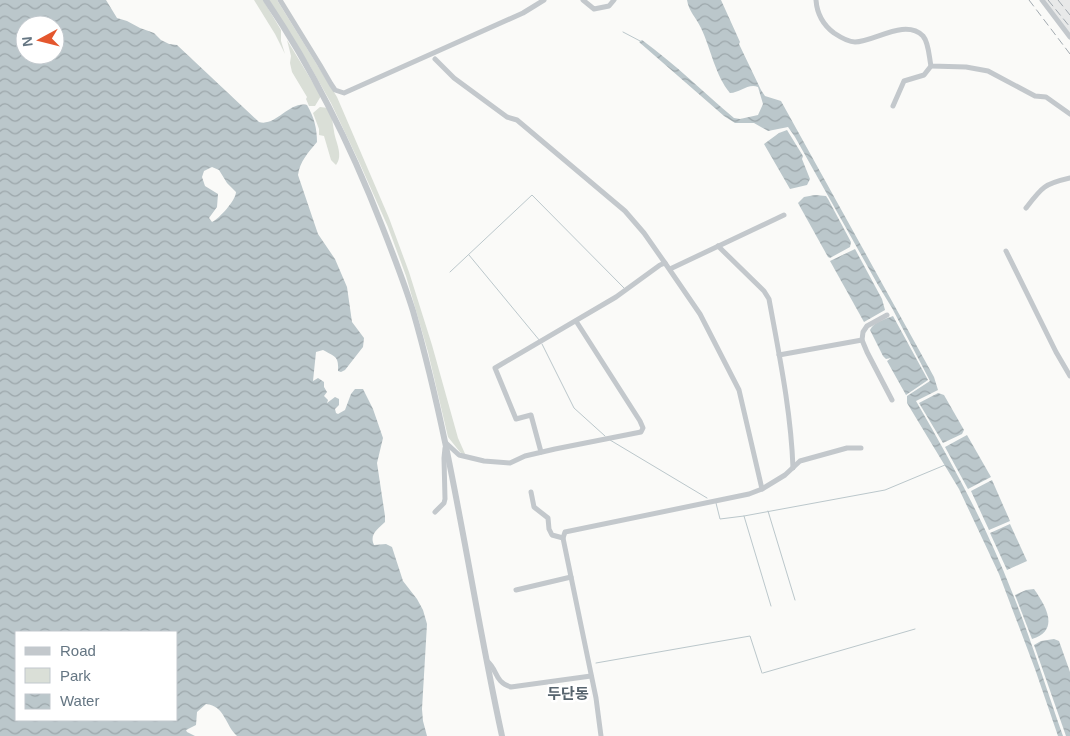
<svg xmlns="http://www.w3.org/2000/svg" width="1070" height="736" font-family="Arial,'Noto Sans KR',sans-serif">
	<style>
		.built { fill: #e8e9e9 }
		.green { fill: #dadfd7 }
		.water { fill: url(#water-waves); fill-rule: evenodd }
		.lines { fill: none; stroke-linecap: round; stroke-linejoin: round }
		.stream { stroke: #bbc7cb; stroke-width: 1 }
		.minor { stroke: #c3c8cc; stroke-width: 5 }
		.tertiary { stroke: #c3c8cc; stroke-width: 6 }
		.rail { stroke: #a2aab0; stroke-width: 1; stroke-dasharray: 8 4; stroke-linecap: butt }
		.labels { text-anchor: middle; stroke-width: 5; stroke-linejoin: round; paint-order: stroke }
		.quarter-label { font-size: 15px; font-weight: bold; fill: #57646e; stroke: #fff }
	</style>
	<defs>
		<pattern id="water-waves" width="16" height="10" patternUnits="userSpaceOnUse" patternTransform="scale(1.25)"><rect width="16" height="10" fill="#bbc7cb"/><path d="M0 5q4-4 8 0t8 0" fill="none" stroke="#9ca6aa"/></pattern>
	</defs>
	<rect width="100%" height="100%" fill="#fafaf8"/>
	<path class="built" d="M1042 0H1070V35Z"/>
	<g class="green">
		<path d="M254 0H263L281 30V41L285 54 275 34Z"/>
		<path d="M269 0H277L337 97 389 218 409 272 432 345 458 438 466 456 460 452 448 437 428 352 406 276 388 227 360 164 331 103 310 66Z"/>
		<path d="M287 40 321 96 315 106H309L306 99 307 97 292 72 290 63 291 56Z"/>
		<path d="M320 107 328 108C333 118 332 120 334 131 335 141 344 155 336 165L331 160 324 136 319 135V129L313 113Z"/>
	</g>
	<g class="water">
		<path d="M0 0H106L117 18 127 21 140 28 154 33 161 40 169 44 177 45 259 122C276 127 289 101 307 105 314 117 317 128 317 142 308 153 300 161 298 175L318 234 335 259 347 287 352 322 364 338 363 347 345 370 341 372 338 371C339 356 335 357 323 350L316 352 313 381 318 378 324 382V387L327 392 324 396 328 400 327 403 335 397 339 399V405L335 409 336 413 338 414 345 410 351 394 355 389H363L373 409 383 438 377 463 385 516V522C378 529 369 534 374 545L386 544 392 547 403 581 417 599 423 610 427 624 422 709 423 721 427 736H237C225 725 225 706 206 704L197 712 196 725 186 730 187 732 195 736H0ZM25 25H55V55H25ZM212 167 219 170 227 183 236 192C236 200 219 219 212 222L209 218 217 207 218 194 205 186 202 177 204 171ZM16 632H176V720H16Z"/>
		<path d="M687 0H721L740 42 739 44 761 90 765 96 781 101 934 377 938 390 916 401C952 463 986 525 1012 592 1031 639 1046 688 1063 736H1058L1035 669 999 574 959 489 907 403V396L930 381 892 308 878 285 795 137 788 127 768 131 754 123H735L724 116 639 42 642 40C675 64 703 92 734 118L740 119 758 115 763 104 758 87C748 83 740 93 730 93 715 75 711 49 701 28 696 17 689 12 687 0Z"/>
		<path d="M787 130 803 156 802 159 810 179 807 185 790 189 764 144 779 133Z"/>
		<path d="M815 195 826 196 828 199 851 242 850 247 830 258 828 257 798 203 804 197Z"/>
		<path d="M855 249 882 299 885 310 864 322 830 261Z"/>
		<path d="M893 316 928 380 906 395 887 361 891 358 886 359 883 356 870 330C874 322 885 319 893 316Z"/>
		<path d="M938 393 944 395 964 430 962 434 943 443 919 403Z"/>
		<path d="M967 435 991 477 968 489 945 447Z"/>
		<path d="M992 480 1010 521 989 530 971 491Z"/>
		<path d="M1010 524 1027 561 1007 570 990 533Z"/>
		<path d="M1034 589C1045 605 1061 630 1032 639L1015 595 1026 590Z"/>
		<path d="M1054 639 1059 641 1070 672V736H1066L1034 645 1041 641Z"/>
	</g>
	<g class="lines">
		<g class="stream">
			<path d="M623 32 642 42"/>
			<path d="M469 255 540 341"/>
			<path d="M450 272 532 195 624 288"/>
			<path d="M542 344 574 408 605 436"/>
			<path d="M610 440 707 498"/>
			<path d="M716 503 720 519 744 516 885 490 945 465"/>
			<path d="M768 511 795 600"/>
			<path d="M744 516 771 606"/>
			<path d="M596 663 750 636 762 673"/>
			<path d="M763 673 915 629"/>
		</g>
		<g class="minor">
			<path d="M280 0 320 65 331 84 335 90 344 93 523 13 544 0"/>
			<path d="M583 0 594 9 609 6 614 0"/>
			<path d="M816 0C817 14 822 24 834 33 840 37 848 42 855 42 874 42 905 18 923 36 929 43 929 57 931 66L966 67 988 71 1035 96 1046 97 1070 114"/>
			<path d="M1042 0 1070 37"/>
			<path d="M435 59 454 78 507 117 517 120 625 211 644 233 665 263 700 314 739 390 762 489"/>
			<path d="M893 106 904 81 924 75 931 66"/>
			<path d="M1026 208C1042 187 1044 184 1070 178"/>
			<path d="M718 246 764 291 769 299C779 354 791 411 793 468"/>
			<path d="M1006 251 1056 352 1070 376"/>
			<path d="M670 269 784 215"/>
			<path d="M887 315 867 326 863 332 862 340 867 352 892 400"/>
			<path d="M779 355 862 340"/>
			<path d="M446 443 459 455 484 461 510 463 525 456 555 449 641 432 643 428 640 421 576 321"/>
			<path d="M541 452 531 415 516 419 495 368 616 297 660 265 665 263"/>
			<path d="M531 492 534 507 548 518 549 529 552 535 563 538"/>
			<path d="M435 512 444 503 445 499 444 458 445 448"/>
			<path d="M516 590 571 577"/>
			<path d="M487 661C498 670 494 682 511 687L591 676"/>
			<path d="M601 736 596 698 563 538 565 532 749 494 762 489 785 475 800 461 847 448H861"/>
		</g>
		<path class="tertiary" d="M266 0C314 71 351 146 382 226 393 254 404 282 413 311 453 450 471 594 502 736"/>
		<g class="rail">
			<path d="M1029 0 1070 54"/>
			<path d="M1048 0 1070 27"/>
			<path d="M1058 0 1070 15"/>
		</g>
	</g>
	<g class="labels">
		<g class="quarter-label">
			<text x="568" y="699">두단동</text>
		</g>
	</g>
	<rect x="15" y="631" width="162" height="90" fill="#ffffff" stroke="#c1c8cd"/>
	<rect x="25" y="647" width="25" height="8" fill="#c3c8cc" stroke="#c1c8cd"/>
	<text x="60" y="656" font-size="15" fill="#657683">Road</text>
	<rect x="25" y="668" width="25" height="15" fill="#dadfd7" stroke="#c1c8cd"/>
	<text x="60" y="681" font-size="15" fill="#657683">Park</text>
	<rect x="25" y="694" width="25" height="15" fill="url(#water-waves)" stroke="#c1c8cd"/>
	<text x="60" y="706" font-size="15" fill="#657683">Water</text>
	<g transform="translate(40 40) rotate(263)"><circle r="24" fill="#ffffff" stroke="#c1c8cd"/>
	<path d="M0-4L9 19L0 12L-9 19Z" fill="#e4572e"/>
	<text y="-8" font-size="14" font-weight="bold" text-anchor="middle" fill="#657683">N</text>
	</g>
</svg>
